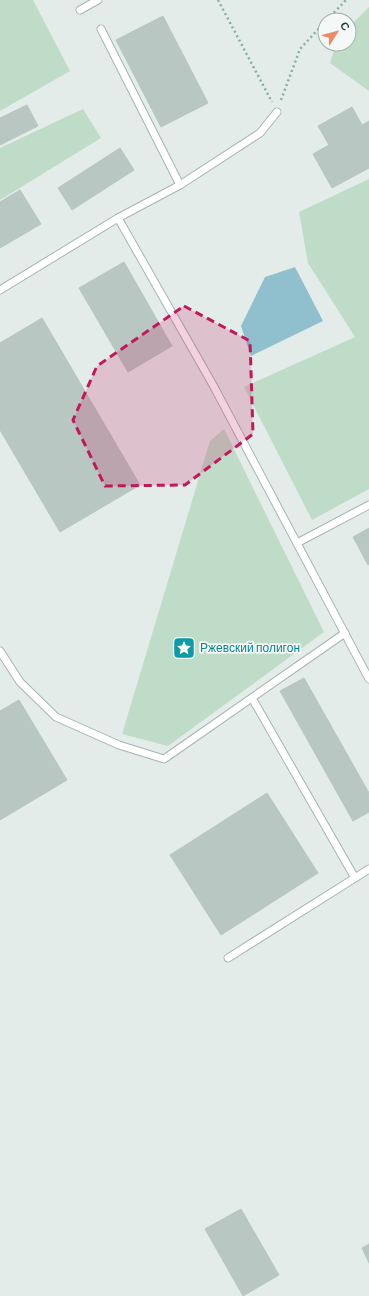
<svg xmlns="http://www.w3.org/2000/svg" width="369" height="1296" font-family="Barlow,sans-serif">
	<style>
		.green { fill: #bfdcc8 }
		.water { fill: #90c0cd }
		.building { fill: #b9c7c2; stroke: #b7c6c0 }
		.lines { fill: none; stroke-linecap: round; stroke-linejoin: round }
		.service-casing { stroke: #a7b4b0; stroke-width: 9 }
		.path { stroke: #87aea4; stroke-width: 2.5; stroke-dasharray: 2 3; stroke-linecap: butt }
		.service { stroke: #fff; stroke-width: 7 }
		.marked { fill: #c2185b; fill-opacity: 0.2; stroke: #c2185b; stroke-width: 3; stroke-dasharray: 8 5; stroke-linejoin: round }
		.labels { text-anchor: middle; stroke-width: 3.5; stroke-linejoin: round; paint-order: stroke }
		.culture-label { font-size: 12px; fill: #0d838f; stroke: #f4f9f7; text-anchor: start }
	</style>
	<rect width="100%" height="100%" fill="#e4ece9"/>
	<g class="green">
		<path d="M0 0H33L70 71 0 111Z"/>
		<path d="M369 7V91L330 63 336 44H349V27Z"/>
		<path d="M83 109 101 138 0 200V148Z"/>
		<path d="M369 179V489L312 520 244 387 355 337 308 263 299 212Z"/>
		<path d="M224 429 324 632 168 746 122 734 210 441Z"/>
	</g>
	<path class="water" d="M295 267 323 321 251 356 241 326 265 277Z"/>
	<g class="building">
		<path d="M163 16 208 103 161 127 116 40Z"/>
		<path d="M27 105 38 126 0 145V118Z"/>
		<path d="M352 107 362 125 369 121V168L332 188 313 154 329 145 318 126Z"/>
		<path d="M120 148 134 170 72 210 58 188Z"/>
		<path d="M20 190 41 224 0 248V202Z"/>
		<path d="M124 262 172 346 128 372 79 288Z"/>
		<path d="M42 318 140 485 60 532 0 430V343Z"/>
		<path d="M369 528V564L368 565 353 537Z"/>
		<path d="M304 678 369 793V812L353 821 280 691Z"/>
		<path d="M19 700 67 780 0 820V711Z"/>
		<path d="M267 793 318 873 221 935 170 855Z"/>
		<path d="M241 1209 279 1275 243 1296 205 1229Z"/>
		<path d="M369 1244V1263L362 1248Z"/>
	</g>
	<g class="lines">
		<g class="service-casing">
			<g id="service">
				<path d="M80 10 98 0"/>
				<path d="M101 29 180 185"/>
				<path d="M118 218 213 385 369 679"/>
				<path d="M0 290 118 218 180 185 260 133 277 112"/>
				<path d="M297 543 369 505"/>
				<path d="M0 651 20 682 56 717 119 745 164 759 345 633"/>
				<path d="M252 698 355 878"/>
				<path d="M228 958 369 869"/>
			</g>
		</g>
		<g class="path">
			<path d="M218 0 272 102"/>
			<path d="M327 20 346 0"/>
			<path d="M281 100 300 49 325 22"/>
		</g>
		<use href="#service" class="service"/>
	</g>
	<path class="marked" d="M184 306 250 341 253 434 185 485 105 486 73 420 97 366Z"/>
	<defs>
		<g id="sight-square" transform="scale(1.15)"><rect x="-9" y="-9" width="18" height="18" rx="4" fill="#0f9aa8" stroke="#f4f9f7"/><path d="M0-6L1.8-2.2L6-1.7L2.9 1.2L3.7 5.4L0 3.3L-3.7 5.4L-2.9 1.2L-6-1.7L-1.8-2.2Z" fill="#fff"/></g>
	</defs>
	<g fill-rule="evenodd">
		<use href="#sight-square" x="184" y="648"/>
	</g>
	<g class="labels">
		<g class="culture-label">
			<text x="200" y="652">Ржевский полигон</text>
		</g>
	</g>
	<g transform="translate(337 32) rotate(54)"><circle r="19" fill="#f4f9f7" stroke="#a1aeab"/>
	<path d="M0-3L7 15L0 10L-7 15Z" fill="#e88e66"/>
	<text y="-6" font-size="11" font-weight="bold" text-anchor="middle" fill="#253d38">С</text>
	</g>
</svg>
